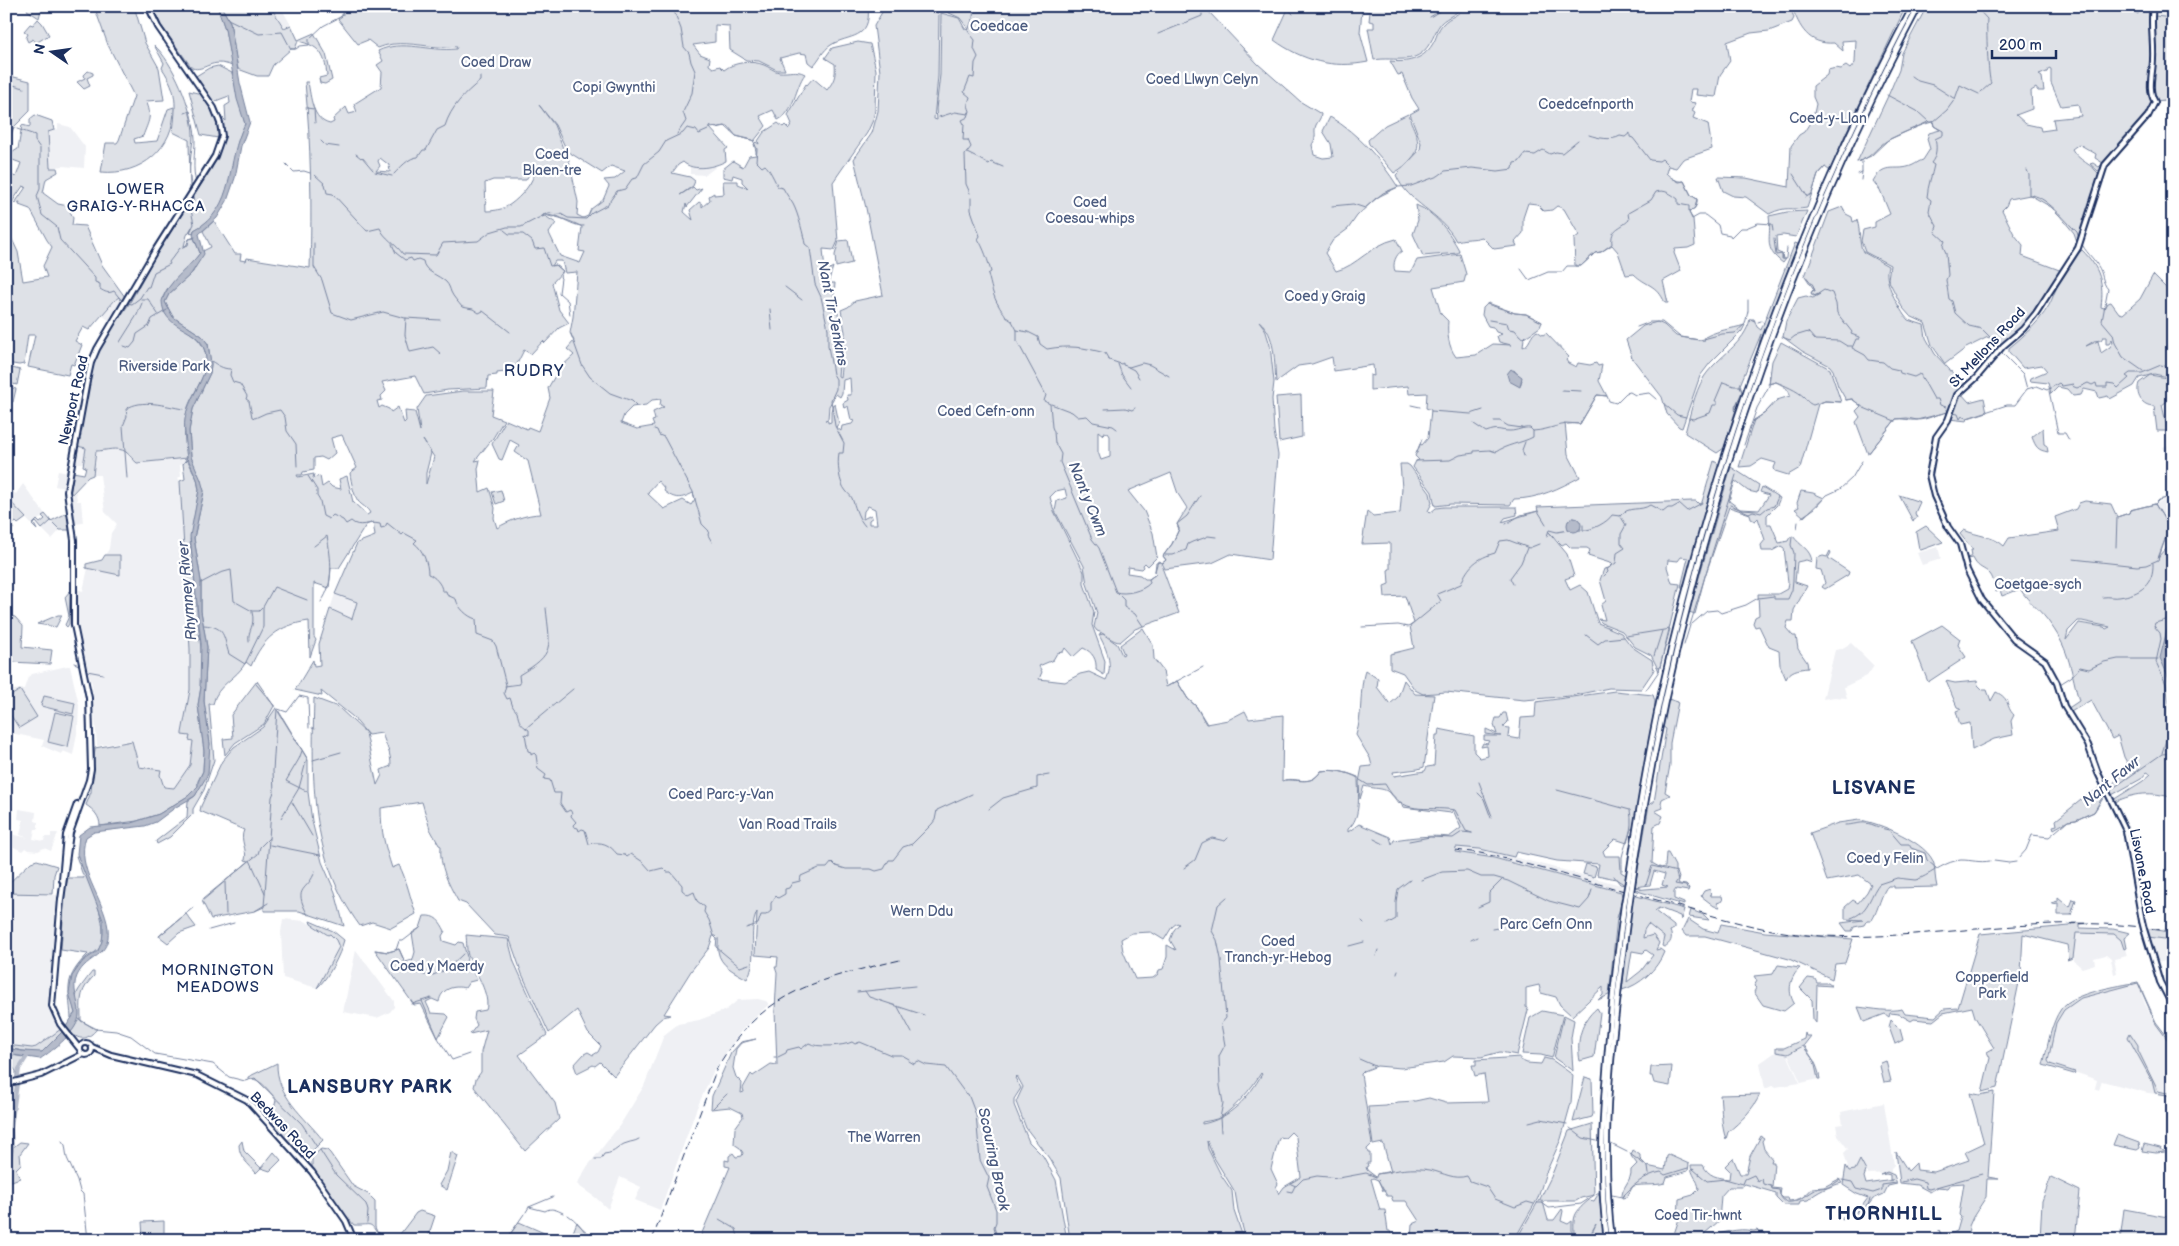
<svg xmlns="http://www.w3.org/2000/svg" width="2179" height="1246" font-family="'Balsamiq Sans',sans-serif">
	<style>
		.built { fill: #eff0f4 }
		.green { fill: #dee1e7; stroke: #7c88a2; fill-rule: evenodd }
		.water { fill: #b5bbca; stroke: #77839f }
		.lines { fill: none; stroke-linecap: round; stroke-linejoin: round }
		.stream { stroke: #77839f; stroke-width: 1 }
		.river { stroke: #b5bbca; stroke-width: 4 }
		.major-casing { stroke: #1b2f5e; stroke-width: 8 }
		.highway-casing { stroke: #1b2f5e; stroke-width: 8 }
		.major { stroke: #fff; stroke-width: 4 }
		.highway { stroke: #fff; stroke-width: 4.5 }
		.rail { stroke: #1b2f5e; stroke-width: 1; stroke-dasharray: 8 4; stroke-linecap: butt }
		.major-bridge-casing { stroke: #1b2f5e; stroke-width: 8; stroke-linecap: butt }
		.highway-bridge-casing { stroke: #1b2f5e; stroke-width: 8; stroke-linecap: butt }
		.major-bridge { stroke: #fff; stroke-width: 4 }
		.highway-bridge { stroke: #fff; stroke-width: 4.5 }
		.labels { text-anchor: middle; stroke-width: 4.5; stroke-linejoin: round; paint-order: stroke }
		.park-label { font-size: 14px; fill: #4c5c80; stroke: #fff }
		.street-label { font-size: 14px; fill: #1b2f5e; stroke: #fff }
		.neighbourhood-label { font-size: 15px; letter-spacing: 1px; fill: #1b2f5e; stroke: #fff }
		.water-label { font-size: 15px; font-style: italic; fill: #49597e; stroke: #fff }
		.quarter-label { font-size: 16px; letter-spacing: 1px; fill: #1b2f5e; stroke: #fff }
		.district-label { font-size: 19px; font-weight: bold; letter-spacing: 1px; fill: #1b2f5e; stroke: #fff }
	</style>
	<rect width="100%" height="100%" fill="#fff"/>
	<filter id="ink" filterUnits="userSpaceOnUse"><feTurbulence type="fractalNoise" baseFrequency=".02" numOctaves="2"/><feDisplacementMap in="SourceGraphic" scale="10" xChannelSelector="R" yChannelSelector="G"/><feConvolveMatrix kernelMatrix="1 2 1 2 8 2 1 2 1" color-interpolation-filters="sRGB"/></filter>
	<g filter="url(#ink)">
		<g class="built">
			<path d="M270 6H280L291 25 284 28Z"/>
			<path d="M2154 6H2173V19H2153Z"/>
			<path d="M58 124 70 127 85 147 84 168 63 166 50 168 48 132 58 129Z"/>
			<path d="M690 167 701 166 716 167 705 175 690 174Z"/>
			<path d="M119 297 122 301 111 322 102 315Z"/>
			<path d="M2173 443V478L2163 447Z"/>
			<path d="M77 446 86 448 83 463H74Z"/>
			<path d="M119 449 126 451 130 457 187 458 183 464H180L181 476 178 478 180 481 190 649V690L182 733 190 736 193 741 190 765 174 788 164 787 160 775 161 770 139 768 131 740 97 746 92 684 79 642 76 616V589L83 591 88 568 120 575V555H105L109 549 111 533 117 524 105 512 100 475H93L96 451Z"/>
			<path d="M58 471 68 473 64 488 55 486Z"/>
			<path d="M23 484 45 514 32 525 6 497V485L16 494Z"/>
			<path d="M76 492 77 501H81L83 523 74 524 70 497Z"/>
			<path d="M2173 496V547L2169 548 2166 544 2168 527 2155 504Z"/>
			<path d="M51 521 60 530 52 539 42 529Z"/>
			<path d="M1938 547 1941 559 1922 565 1917 553Z"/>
			<path d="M335 594 357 602 352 619 330 609Z"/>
			<path d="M1851 643 1874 666 1867 676 1844 687 1847 698 1835 697 1823 699 1835 650 1841 649Z"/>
			<path d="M67 666H70L79 705 78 728 73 755 63 751 61 754 42 746 44 740 11 733 6 726V693L12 690 24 689 28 677 32 674Z"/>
			<path d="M19 809 36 812 35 821 38 822V829H35L33 839 44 841 45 837H51V833H58L51 851 44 848 38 851 28 850 25 848 22 851 8 844 10 836 6 835V833L29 838 20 835 23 820 18 819Z"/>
			<path d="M1456 847 1480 849 1502 854 1625 886 1624 893 1504 860 1455 852Z"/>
			<path d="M6 893 59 895 52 950 51 1004 52 1012 61 1029 41 1044 32 1048 6 1045Z"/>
			<path d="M283 919 305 921 328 935 330 934 336 940 339 947 317 988 283 978 281 932Z"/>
			<path d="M1647 921 1667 936 1652 951 1639 940Z"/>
			<path d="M2073 931 2121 933 2127 956 2114 959 2117 973 2114 974 2111 959 2106 955 2094 958 2095 964 2082 968 2074 961Z"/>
			<path d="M2148 937 2173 940V959L2157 963Z"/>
			<path d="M356 950 394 1001V1007L390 1012 377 1018 343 1012Z"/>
			<path d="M2138 983 2145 1004 2156 1024 2173 1047V1089L2164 1095 2148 1093 2102 1081 2099 1090 2095 1088 2097 1080 2049 1063 2048 1058 2056 1023 2064 1010 2081 998Z"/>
			<path d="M758 999 766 1001 769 1004 741 1031 714 1070 696 1110 660 1210 635 1200 641 1187 620 1177 608 1209 596 1198 579 1186 577 1184 587 1167 620 1125 644 1086 664 1035 678 1024 699 1020 726 1010 738 1000Z"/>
			<path d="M1803 1046 1814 1061 1818 1079 1801 1083 1788 1054Z"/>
			<path d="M1777 1051 1787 1054 1800 1083 1776 1087 1772 1086 1765 1089 1760 1063Z"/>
			<path d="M17 1086 11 1128 12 1150 10 1158 6 1163V1089Z"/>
			<path d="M1884 1103 1894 1165 1891 1168V1173L1868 1174 1860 1161 1855 1170 1849 1171 1844 1153 1848 1149 1838 1136 1836 1125 1843 1124 1841 1112Z"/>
		</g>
		<g class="green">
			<path d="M29 6 41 10 39 18 27 10Z"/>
			<path d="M94 6H134L145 43 159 68 164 100 146 101C153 116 148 122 143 136L134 139 135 143 157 141 168 109 174 107C175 148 141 176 101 172L106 143H117L119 140 134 96 108 45Z"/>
			<path d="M152 6 155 10 160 9 159 6H217L225 29 232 66C211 57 205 72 192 68L161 25Z"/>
			<path d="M221 6H270L284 28 291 25 298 40 314 33 326 54 332 80 325 84 320 83 319 78 327 76C325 53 319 46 298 41L295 49H291L273 65 268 76H257L238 69 230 22Z"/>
			<path d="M342 6H868C872 41 848 34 831 45 823 50 819 60 813 66L808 62 806 54 799 53 780 58 785 70H777L759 61 746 60 730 50 729 26 715 25V42L693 45 700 54 710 58 709 65 713 68 720 66 724 70C734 62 752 60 764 65 769 67 774 71 779 72 789 73 796 69 805 74 795 87 795 112 778 120L773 110 760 116 766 126 754 141 736 136 728 126 710 128 728 148 725 150 726 161C715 167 693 172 683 162L678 165 672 173 690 177 695 181 693 186 680 195 693 187 696 190 702 188 687 207 686 204 684 212 693 220 690 210 699 202 702 204V207L710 200 709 196 714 193V195L724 194 723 181H738V184L748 188 742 182V178L733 175 732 179 723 177V169L733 161 743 167 749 156 756 155V151L754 144 756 142 759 144 758 141 764 132 778 123 783 127 785 125 789 129 792 124 788 115 806 84 807 85 813 78 827 90C834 81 836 76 835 64L825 58 832 48 858 42 870 44 876 70 875 110 873 120 867 133 833 182 838 241 834 250 823 249 825 272 833 267 829 280 831 283H835L834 295 842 331 838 376 840 377 845 332 841 310 848 307 855 301 883 295 866 208 854 159 872 133 878 111 880 72 874 26 885 7 901 6 908 10 910 6H933L932 9 939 14 938 76 934 119 937 120 936 109 940 75 941 13 959 18 965 29 969 30 960 18 945 11 942 6H947L948 12 965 11V6H1196L1201 11 1203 9 1209 12 1258 64 1301 102 1321 114C1321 119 1318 121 1316 125 1313 133 1318 135 1312 145L1314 155 1323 158 1333 157 1331 144 1323 131 1330 117C1359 134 1380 159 1398 187L1376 198 1357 216 1348 229 1333 240 1325 253 1336 271C1357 266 1370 245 1396 239L1402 251C1396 254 1392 264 1395 271L1411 272 1417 260 1460 254 1466 274 1464 282 1433 287 1441 314 1448 321C1447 333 1448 346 1456 357L1476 355 1493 344 1511 345 1499 342 1497 336 1502 334 1496 332 1493 327 1488 326 1482 315 1483 308 1488 303 1515 313 1526 314 1542 322 1540 327 1524 338 1523 347C1530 345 1530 335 1537 331L1543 335 1546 333 1569 357 1566 360 1568 363 1576 367 1578 363 1590 365 1596 363 1598 366 1602 365 1599 381 1607 396 1597 395 1580 424 1565 423 1568 454 1580 477C1560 488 1538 499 1514 499L1510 505 1451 504 1435 506 1432 492 1413 467 1416 461 1419 460 1415 456 1420 444 1422 445 1428 438 1431 410 1426 408 1427 393 1409 394 1408 386 1370 390V375L1374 376 1373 365 1334 371 1332 357 1312 364 1298 366 1276 382C1274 362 1276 334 1259 321L1265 329 1270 345 1274 382 1272 399 1274 431 1278 455 1270 560 1231 554 1212 563 1165 569 1162 563 1166 560 1163 556 1172 544 1179 529 1177 524 1187 508 1178 494 1171 473 1128 491 1144 511 1153 533 1157 557 1148 566 1145 563 1143 565 1144 567 1142 569 1128 567 1127 573 1140 575 1145 579H1149L1156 574 1155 571 1156 563 1160 562 1179 613 1135 629 1120 642C1112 642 1105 633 1097 631L1094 627 1097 613 1087 584 1084 566 1055 511 1057 501 1067 498 1065 489 1056 491 1050 497 1054 511 1084 572V584L1094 612 1092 625 1105 661 1104 675 1096 670C1097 660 1093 652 1083 648L1073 657 1065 648 1063 652 1057 653 1053 660 1039 666 1042 672 1039 679 1065 682 1080 674 1089 672 1106 680C1114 665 1106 648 1099 635L1103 634 1117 644 1122 655 1124 654 1120 645 1143 628 1153 645 1154 659 1163 671 1166 687 1177 681 1188 699 1196 706 1206 724 1228 720 1245 711 1249 719 1283 715 1282 781C1296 775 1309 789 1321 771 1333 769 1346 772 1358 777 1358 792 1362 818 1348 829V832L1359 824 1390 837 1392 844 1394 840C1413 837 1431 835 1449 837L1461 828 1453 810 1451 813 1403 807 1401 802 1398 803C1386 785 1383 791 1364 786L1360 799 1359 782 1362 767 1372 766 1370 758 1356 735C1363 714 1359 692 1365 670L1378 679 1377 687 1390 704 1398 697 1404 680 1415 694 1434 695 1424 767 1418 769 1393 772 1394 776 1425 771 1427 767 1434 766 1436 735H1438L1439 729 1474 736V752L1480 758 1488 756 1487 746 1481 747 1483 743 1487 744 1489 741 1484 740V736H1501L1486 734V729L1497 734 1494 725 1496 718H1500L1503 713H1506L1508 722 1503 727 1509 728 1508 737 1519 739 1521 718 1535 717 1536 702 1615 691 1653 695 1655 701 1654 713 1633 829H1631L1627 843 1615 839 1603 851 1605 856H1620L1621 872 1626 875 1625 885 1616 879 1597 875 1599 864 1557 861 1516 852 1514 857 1480 849 1456 847 1455 852 1494 858 1621 892 1622 896 1632 899 1633 895 1684 909 1681 920 1680 916 1659 908 1655 911 1674 926V929L1670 931C1673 938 1671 944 1664 947L1662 946 1664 937 1648 924 1644 930 1643 938 1653 935 1659 943 1656 950 1660 949 1664 952C1657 970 1640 985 1622 990L1631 906 1621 904 1617 918 1609 995 1598 1000 1603 995V987L1572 1016 1560 1005 1556 997 1541 993 1539 985 1526 988V1007L1528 1010 1517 1055 1500 1052 1481 1057 1453 1056 1444 1062 1401 1068 1377 1066 1364 1071 1361 1074 1372 1144 1367 1149 1368 1153H1370V1163H1367L1368 1166 1366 1167 1367 1170 1376 1177 1377 1174 1391 1172 1383 1143 1373 1145 1368 1107 1386 1106 1398 1102 1415 1101 1429 1098 1446 1103 1488 1102 1484 1074 1475 1076 1472 1065H1476V1060L1520 1057V1060L1527 1063 1541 1064 1544 1058 1552 1060 1573 1075 1571 1103 1561 1139 1545 1175 1538 1198 1514 1240H1405L1411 1237 1412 1224 1419 1221 1406 1201H1393L1391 1196H1387L1378 1180 1373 1178 1371 1179 1380 1210H1385L1388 1231H1390L1393 1240H1246L1238 1210 1235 1192 1213 1156 1207 1141 1208 1149 1221 1175 1232 1191 1234 1211 1244 1240H1070L1061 1178 1049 1158 1026 1128 1016 1102 1023 1087 1017 1076 1015 1078 1021 1088 1014 1099V1105L1029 1142 1043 1156 1056 1180 1067 1240H699L730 1167 725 1166V1160L729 1161V1156L733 1153 736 1157 742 1156 743 1153 740 1148 734 1144 735 1128 743 1117 742 1113 730 1107 711 1109 712 1096 731 1053 741 1042 756 1039 741 1043 736 1049 733 1068 736 1077 742 1083 741 1093 744 1092 743 1088 751 1074 753 1076 771 1064 777 1065 775 1010 777 973 775 967H777L778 957 755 955 757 912C747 933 759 959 747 979 735 972 720 966 718 951 717 947 719 943 718 938L716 936H713L709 948 691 971 664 1014 671 1015 663 1017 655 1024 614 1076 600 1062 595 1066 593 1065 577 1073 574 1065 584 1054 588 1052 593 1055 598 1052 601 1046 588 1033 577 1010 549 1033 522 974 509 937 495 935 466 904 458 901C448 883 439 866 441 846L439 845 430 829 422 802 381 808C381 833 385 846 392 868L399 865C407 880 410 898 416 914L391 928 372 922 360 926C309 857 312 779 314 698L338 707 366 733 377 785 382 775 381 770 391 766C391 752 386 746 382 733L368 735 353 717 321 691 322 696 295 690 313 660 314 666 320 665 319 644 330 609 352 619 357 602 335 594 357 543 375 536 373 522 366 525 339 568H331L329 588 314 583V637L316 640 310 657 309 621C279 625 263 638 251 666L246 662C237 679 217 684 213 704H209L214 760 204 790 193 809V814L170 837 157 844 156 841 187 817 188 801 195 796 201 785 210 744 204 701 207 647 201 611V581L194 538 204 491 191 457 189 431 193 409 210 373 211 364 208 344 202 336 173 317 165 302 169 294 193 272 203 251 211 247 203 231 214 221 235 254H241L240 260 246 261 247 258 310 268C312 206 311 144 305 82H308C311 97 312 120 330 124L334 122 333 119 346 107 349 114 357 112 354 104 381 87 382 72 377 65 383 61 378 51C402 39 430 52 456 49L457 47C451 46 444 48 437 47 417 45 396 40 378 48L368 40 358 44 338 19 343 15ZM539 105 555 125 567 151 602 173 611 166 625 171 615 179 604 180 609 186 603 200 591 209 588 216 583 218 577 215 578 202 568 156 564 151 554 125ZM380 158 389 165 390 172 376 171 380 166 378 161ZM531 170 534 174C532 185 516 202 506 207 500 210 493 211 486 211L485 183 493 180H526ZM544 214C557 217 572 221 582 227L579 251 585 252 580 263 560 256 549 233 556 223 545 216 542 217ZM555 261H562L565 273 577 272 573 317 570 333 574 341 567 349 574 355 559 369 548 388 550 398 538 431 528 427 527 429 506 420 492 444 499 459 502 460 510 440 519 445 515 452 528 461 541 514C527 514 508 521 497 528L494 518 495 508 489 488 480 492 478 469 480 460 475 461 493 438 504 420 491 415 494 391H463L426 396 417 409 420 431 415 412 405 411 406 421 404 423 398 407 391 412 389 409 382 406 379 408 377 401 382 400 381 396 386 391 382 382 415 376 424 394 448 390 487 388 488 376 497 375V373L505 372 516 366 524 350 531 354 543 341 545 343 559 328 569 323 559 310 552 283 563 271 556 265 552 266ZM1514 370 1522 380 1520 386 1508 373ZM850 378 851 395H847L848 400 843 403 844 408 848 406 851 420 854 421 852 424 842 426 841 431 836 427 839 423 835 404H833L831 411V422L828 423V421L825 420 828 419 829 406 836 394 840 397 842 393 843 380ZM661 399 660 405 664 407 653 412 655 420 652 421 654 426 637 429 621 423 624 415 632 407 646 405 652 400ZM1098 431 1103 435 1104 432 1108 433 1110 436V457L1101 460 1098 452ZM342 435 357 468 350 473C351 482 354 495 358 501 362 506 367 507 370 513L367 515 353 502 347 476 339 479 341 489 332 487 328 483 322 487 320 476 313 478 314 474 298 477 297 475H302L303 472 314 470V458L321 457 327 460 335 453 331 438ZM423 440 434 457 426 484V473L431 453ZM658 481 665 489 664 491C675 500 681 499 693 493L695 499 691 505 683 500 664 509 648 494 649 491ZM868 506 875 509 877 524H869V520L873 517 871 515 863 519 864 511ZM1177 923 1179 924 1174 930 1170 940 1176 950 1167 945V957L1163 969 1159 970 1158 974 1153 978 1135 979 1123 951 1121 939 1132 933 1151 932 1164 940 1172 927ZM1646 950 1653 955 1641 971 1627 982 1632 951 1643 953ZM1261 1073 1262 1074C1249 1097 1230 1119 1202 1124V1122C1208 1121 1216 1120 1221 1117 1237 1106 1251 1089 1261 1073ZM1291 1132 1296 1137 1301 1177 1284 1187 1279 1194 1276 1187 1278 1184 1271 1169 1278 1141 1280 1137 1285 1138Z"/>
			<path d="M1285 6H1462C1457 15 1448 16 1441 23 1436 29 1434 37 1430 43 1416 67 1395 56 1374 60L1368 28H1374V22L1369 21 1370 12 1362 10 1360 32 1368 62C1333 69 1303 61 1274 40L1288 9Z"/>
			<path d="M1464 6H1790L1794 18 1792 22 1769 31 1751 33 1727 42 1730 61 1720 75 1716 97 1696 95 1697 89H1691L1689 102 1696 103 1692 111 1695 113 1693 118 1708 124 1712 149 1683 159 1676 168 1668 166 1666 173C1671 178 1677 182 1684 181L1691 195 1697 199C1698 208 1693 208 1689 213L1693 219 1695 245 1688 248 1675 249 1674 253 1681 271 1663 281 1668 303H1665C1657 284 1646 286 1634 274L1626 275 1618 252 1612 245 1601 252 1595 253 1581 266H1575L1574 239 1579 235 1564 209 1557 206 1552 210 1544 211 1537 204 1528 203 1523 218V233L1515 242 1517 246 1494 249 1482 237C1473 240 1466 238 1456 241 1440 211 1408 204 1396 175L1420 150 1421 143 1410 114 1419 109 1412 98 1402 74 1398 75 1390 61C1406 63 1423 60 1432 45 1437 38 1437 30 1443 24 1450 16 1460 16 1464 6Z"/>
			<path d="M1792 6H1906L1844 137 1830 171 1825 167 1818 175 1807 208C1790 211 1788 205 1769 214L1746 197 1733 196 1723 191 1718 177 1746 178 1789 187 1791 146 1799 135 1804 132 1813 118 1816 104 1813 97V86L1827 75 1828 70 1836 68 1841 69 1846 66 1850 69 1855 63 1856 40 1842 41 1843 51 1834 43C1809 45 1799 28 1792 6Z"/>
			<path d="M1927 6H2125L2138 14 2139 12 2130 6H2147L2149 9 2150 6H2156L2155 16 2172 18 2169 20H2173V99L2156 101C2147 92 2154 71 2154 58 2154 46 2153 34 2152 22L2153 19 2151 15 2150 17 2153 59 2150 72 2151 107 2132 135 2100 170 2098 171 2090 164 2093 163 2099 167 2103 163 2095 158 2096 154 2079 144 2072 149C2078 161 2093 164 2100 176L2079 247 2074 233 2060 216 2051 207 2030 195 2009 199 2006 206 2002 210 2014 234 2023 245 2022 256 2062 271 2025 325 1999 349 1996 343 1988 337 1966 348 1945 364 1932 345 1925 323 1910 316 1902 307 1888 279 1890 265 1865 252 1861 241 1863 230 1875 227V222L1890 214 1880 190 1873 181C1885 160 1896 173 1913 165 1917 163 1919 161 1923 160L1930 149 1927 139 1929 133 1940 130 1934 126 1933 122C1925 123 1892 137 1885 142 1875 149 1870 159 1857 162L1888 96 1899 70 1902 53ZM2049 68 2051 69V83L2061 106 2078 104 2081 116 2053 119 2055 129 2041 131 2040 127 2026 124 2016 115 2032 109 2031 91 2036 88 2038 91H2044L2042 77 2039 75 2047 72Z"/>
			<path d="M38 19 42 23 49 35 36 43 33 39 28 42 26 38 28 34 24 31 30 24 33 25Z"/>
			<path d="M154 45C173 62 193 109 193 135 193 150 186 172 192 187L190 190 189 140 173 132C176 105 178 92 162 68L164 63Z"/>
			<path d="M218 66 232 73 245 124C227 158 236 212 194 230L193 233 190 232 192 227 187 235 184 246H186L189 239 194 238 200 253 190 267 167 289 163 297 164 312C174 325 193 332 200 342 217 364 195 387 188 407 183 424 184 441 187 458L137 463C133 460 130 455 126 452 118 446 105 451 96 451L93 475 88 477 70 496 73 472 84 474 86 467 83 466 86 448 77 446 94 362 105 339 129 304 158 251 212 168 221 146 223 118 226 121 225 106 230 103 229 96 213 102 196 76 209 68Z"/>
			<path d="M88 71 93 73V75L87 78 90 86 84 89 77 82 85 78 84 75Z"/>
			<path d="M6 75 30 81V111L14 127 6 147Z"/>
			<path d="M189 91 202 94C212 108 218 121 218 138L201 135Z"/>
			<path d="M1408 114C1413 130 1425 144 1412 158 1407 164 1401 169 1394 173L1369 144 1368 140 1385 125Z"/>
			<path d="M35 115 52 121 54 130 48 132 50 168H57L58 172 46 179 43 193 58 204 73 207 70 211 73 218 72 225 85 226 102 265 125 297 122 301 119 297 115 300 89 330 83 327 75 341 82 345 74 365 71 364 68 375 28 367 35 335H28L24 364 19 365 6 363V241L11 237 18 252 23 281 47 277 43 266 52 247 47 240 30 209 19 205 20 202 15 203 26 187 23 186 14 199 6 217V168L9 169 8 174 16 177 21 163 10 159 13 152 18 149 22 125 30 127V119Z"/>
			<path d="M1416 205C1436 213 1449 232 1459 250L1458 253 1423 256 1413 234 1418 220Z"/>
			<path d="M1842 207 1846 214 1852 217 1853 222 1857 220C1861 232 1858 241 1863 252L1888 266C1883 280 1896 302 1904 315L1908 320 1924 325 1926 338 1935 354 1961 382 1966 379 1968 383 1954 396 1949 412C1938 413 1928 420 1917 420 1910 421 1904 418 1896 419L1868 454 1856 422 1860 417 1856 411 1861 406 1852 399 1846 400 1838 386 1833 370 1830 366 1802 351 1783 337 1786 321 1798 298 1806 296 1813 298 1820 294 1813 296 1811 293 1813 290 1815 291 1805 276 1829 212Z"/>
			<path d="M1807 211 1796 237 1783 235 1776 236 1777 252 1782 254 1783 259H1786L1783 263C1762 248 1772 238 1769 216L1787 212Z"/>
			<path d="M848 240 852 263 836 267 835 255 839 241Z"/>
			<path d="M1795 243 1798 244 1758 349 1761 334 1740 385 1742 392 1735 407 1736 409 1724 448 1717 453 1685 433C1690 415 1694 394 1704 377 1718 356 1745 344 1750 319H1754L1757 327 1761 330Z"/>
			<path d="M2082 250C2100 268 2104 283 2101 307L2104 308 2107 303 2111 302 2119 313 2123 314 2140 299 2153 275 2173 295V378L2154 374 2139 378 2134 386 2110 399 2108 396 2099 398 2097 392 2084 389 2081 395 2073 396 2067 389 2058 387 2051 394 2048 383 2030 381 2031 378 2047 371 2042 365 2023 368 2009 352V348C2024 336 2045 317 2052 299 2058 283 2068 261 2082 250ZM2103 337H2106V344H2109L2112 339 2113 342 2110 347 2101 353 2098 341 2086 346 2094 341 2101 340Z"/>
			<path d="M1657 322 1664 325 1676 336 1704 341 1705 337C1718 330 1731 329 1745 325L1742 331 1710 363 1700 376 1682 428 1679 427 1667 414 1662 397 1632 358 1626 340 1643 326Z"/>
			<path d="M1781 342 1830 369 1841 402 1825 401 1818 404 1800 468 1788 475 1775 471 1774 468 1776 463 1762 459 1751 466 1739 467 1754 420 1765 413 1777 400 1790 396C1790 389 1782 385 1776 382L1769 384 1772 361Z"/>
			<path d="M12 368 20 370 17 385 9 383Z"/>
			<path d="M2150 375 2173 379V397L2162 405 2168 431H2157L2154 406C2142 406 2135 395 2139 383Z"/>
			<path d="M9 387 16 389 13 402 6 401Z"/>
			<path d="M1961 393 1969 402 1984 398 1987 412 1968 418 1967 421 1949 419 1954 401Z"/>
			<path d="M1301 395 1302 437 1279 442 1276 397Z"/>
			<path d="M2043 428 2044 444 2047 446 2048 452C2038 450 2036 448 2032 437Z"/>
			<path d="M187 459 197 479 199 490 190 540 196 584 197 612 202 658 201 687 198 705 204 751 203 771 198 781V786L188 796 159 814 137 821 100 826C100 817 94 810 86 805L91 792 95 748 132 741 139 767 161 770 160 775 164 787 174 788 190 765 193 741 189 740 190 736 182 735V733L190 690V649L180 481 185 479 183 464Z"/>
			<path d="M1714 461 1720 465 1687 578 1682 587H1681L1688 558 1681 557 1678 561 1668 560 1667 567 1672 583 1680 584 1659 671 1651 655 1635 647 1622 631 1602 623 1598 619 1605 620 1601 605 1606 601 1600 580 1604 569 1609 568 1613 564 1588 556 1590 550 1587 548H1571L1566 543 1562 545 1548 531 1567 554 1574 576 1565 579 1570 590 1580 585 1588 592 1598 623 1621 633 1632 647 1652 660 1654 670 1641 689 1609 688 1570 696 1524 700 1446 692 1423 694 1415 690 1403 673 1390 668V654L1414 648 1410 626 1414 623 1405 596 1385 597 1384 586 1389 584 1388 570 1390 569V543L1362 544 1367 511 1373 516 1400 513 1402 488 1400 464H1407L1410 466 1430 493 1432 503 1428 511 1430 513 1436 508 1444 507H1516L1517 515 1505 518 1502 522 1538 511 1537 507 1692 501H1696L1699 504 1702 502ZM1573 518 1578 519 1581 530 1574 531 1568 529V521Z"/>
			<path d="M1731 467 1759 485 1757 493 1748 491 1735 481 1729 501 1740 509 1759 510 1769 495 1760 492 1762 487 1780 498 1777 505 1767 515V524H1771L1779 543 1788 541 1790 537 1793 536C1800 546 1811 549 1812 562L1806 560 1797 562 1795 582 1807 586 1794 610 1793 621H1788L1786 628 1793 636H1796L1798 649 1807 662 1808 668C1798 669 1790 670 1786 679L1780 665 1779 651 1769 647 1759 626 1755 627 1753 623 1755 617 1759 615 1758 594H1778L1787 589 1788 582 1784 548 1781 546 1772 551H1762L1761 545 1765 540 1758 518 1755 521 1751 519 1750 514 1729 507 1705 576 1695 614 1689 612Z"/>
			<path d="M501 490 504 501 496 504 492 492Z"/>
			<path d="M1801 491 1813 493 1824 498 1804 517 1795 509 1799 507 1797 503Z"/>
			<path d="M1899 495 1920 502 1915 513 1917 518 1913 521Z"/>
			<path d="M6 497 26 518 18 524 16 522 12 525 14 528 6 534Z"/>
			<path d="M2085 501 2111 504 2117 517 2129 513 2130 510 2155 504 2168 525 2166 537 2158 558 2168 547H2173V798C2152 791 2134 793 2115 802L2113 800 2143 781 2151 774 2147 772 2141 779 2110 796 2108 790 2109 788 2120 776 2131 770 2124 757 2118 736 2112 739 2091 700 2069 713 2067 709 2079 701C2071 672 2070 651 2051 625 2042 611 2029 603 2020 589L2002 596 2000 590 1996 592C1994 585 1994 577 1988 572 1981 567 1977 567 1973 558L1965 559 1972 556 1971 550H1973L1960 534 1964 530C1977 536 1994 536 2004 546L2009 538 2059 531 2055 517 2076 509 2079 503ZM2078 621H2082L2110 627 2106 629 2104 627 2079 623 2066 640 2068 631Z"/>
			<path d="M67 513 69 516 71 530H60L51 521 42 529 36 522 34 524 37 530 32 525 37 520 40 523 45 519 42 516 45 514 51 521Z"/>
			<path d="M1926 526 1943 542 1921 550 1919 549 1916 532Z"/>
			<path d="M1830 551 1831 553 1828 558 1849 572 1848 575 1825 589 1822 587 1825 583 1821 570 1816 569 1817 558 1823 556 1827 557Z"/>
			<path d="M105 555H120V575L86 568V564L102 560Z"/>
			<path d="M70 591 69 624 67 627 65 625 69 616 65 597Z"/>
			<path d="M6 615 15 617 23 626 22 647 52 650 50 664 11 662 9 680 6 681Z"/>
			<path d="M58 615H62L56 627 37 624Z"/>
			<path d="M1942 625 1960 639 1958 645 1966 657 1928 682 1912 641Z"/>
			<path d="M257 681 274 706 264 724 235 743 225 755 223 739 233 738 231 715Z"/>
			<path d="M1946 681 1955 683 1977 681 1978 685 1983 690H1987L1991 701 1996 692C2011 699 2005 706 2014 715L2011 721 2013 735 1994 739 1972 750 1970 723 1960 725 1956 711 1961 709 1957 707Z"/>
			<path d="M20 690 37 717 19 728 6 708V699Z"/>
			<path d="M44 696 75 703 73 714 41 706Z"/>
			<path d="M1668 699 1678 702 1670 743V765L1665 792 1670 795 1662 799 1661 803 1663 808 1655 811 1663 816 1660 823 1654 826 1652 863 1661 868 1665 867 1666 853H1668L1675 866V870L1679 884 1686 885 1689 888 1688 891 1676 889 1674 892V899L1684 903V905L1634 890 1668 887 1662 885 1665 874 1654 871 1650 885 1635 887 1649 805 1654 802 1666 729 1662 726Z"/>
			<path d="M276 708 308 760V792L312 821 322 862 335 892 344 926 299 911H264V907L255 911 211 919 202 901 249 861 245 860C248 850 239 840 244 830L200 811 201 806 222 761 234 747 263 727Z"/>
			<path d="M55 712 74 716 68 747 48 742Z"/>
			<path d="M2102 787 2106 794 2094 812 2076 820 2068 821 2054 829 2053 826 2057 825 2056 820 2086 796Z"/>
			<path d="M1859 820C1878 822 1929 843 1934 864 1935 871 1935 879 1937 887L1894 888V886H1888C1882 891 1878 911 1872 920H1867L1864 925 1854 927 1852 931H1847L1841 923 1863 920 1845 919V907L1853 900 1858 903 1867 892 1871 884 1859 875 1827 881 1810 833 1838 823Z"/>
			<path d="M76 856H78C86 878 108 919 102 941 100 951 95 952 87 957 68 971 70 993 75 1013L71 1018C69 987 63 979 88 954L61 950 65 890 68 878H84Z"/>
			<path d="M37 860 57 866 54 875 53 894 6 893V886L31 862Z"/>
			<path d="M1586 864 1597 867 1594 877 1583 874Z"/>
			<path d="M1710 889 1711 896H1722L1723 901 1717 903 1720 907 1714 906 1701 896 1704 891Z"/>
			<path d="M2058 897 2070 907 2073 899 2076 900 2071 915H2058V903L2053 904 2051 903 2058 901Z"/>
			<path d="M1691 910 1704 915 1709 920 1689 917Z"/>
			<path d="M186 914 196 927 179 933 168 943 159 936Z"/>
			<path d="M424 916C436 915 440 921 445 931L442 936 443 941 456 945 459 942 463 943 467 957 466 964H469L477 980 469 982 465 988C453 985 441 989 439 1002L432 999 426 1002 431 1013 446 1014 449 1017 438 1038 421 1004 414 1005 375 950 388 952 399 949 405 962 411 966 415 952 412 933 420 928Z"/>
			<path d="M1688 919 1703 929 1718 933 1721 924 1765 932 1853 939 1845 963 1835 964 1832 979 1789 959 1705 936H1686L1682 931Z"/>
			<path d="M310 921 333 931 344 940C340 955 329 977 317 988L339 947 336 940 330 934 328 935 311 924Z"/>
			<path d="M2072 923H2089L2080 924V928L2113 929 2130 933 2124 938 2126 948 2124 949 2121 940 2114 934 2076 933 2073 958 2067 960 2069 958 2067 945 2023 934 2021 973 1997 1088 1982 1092 1990 1058 1987 1052 1994 1048 1975 1017 1972 1007 1943 1013 1933 1021 1914 1019 1911 1021 1899 1014 1890 1013 1889 1017 1885 1014 1864 1022 1858 1007C1875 1009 1888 1012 1902 1009L1905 1014 1935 1017 1944 1009 1958 1008 1980 934 2070 926Z"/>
			<path d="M2146 928 2173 933V940L2148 937Z"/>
			<path d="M466 935 508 939 514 962 547 1035 519 1055 555 1103 559 1119 525 1151 474 1087 476 1079 481 1072V1052L487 1030 470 1034 477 1025 474 1019 475 1012 486 1010C491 996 475 971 469 958 466 952 467 942 466 935Z"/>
			<path d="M1778 965 1800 968C1790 977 1787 991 1794 1003L1784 1011 1763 1005 1754 992 1756 988 1754 986 1757 981 1754 976 1773 974Z"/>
			<path d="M92 972H94V976C78 992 81 1001 81 1021L97 1029C88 1039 81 1042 70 1032 86 1011 71 1006 78 991 81 986 89 976 92 972Z"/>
			<path d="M1808 978 1815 979 1817 983H1828L1832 986 1817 985 1816 1023 1813 1019 1812 1000 1800 988Z"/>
			<path d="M2138 982 2156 1022 2173 1044V1047L2156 1024 2138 983 2081 998 2064 1010 2056 1023 2048 1061 2050 1064 2075 1072 2074 1074 2043 1065C2048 1045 2051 1023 2061 1009 2073 992 2119 986 2138 982Z"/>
			<path d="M1597 1008 1600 1013 1594 1057 1580 1061C1576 1041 1581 1021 1597 1008Z"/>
			<path d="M1542 1011 1563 1015 1552 1058 1541 1055 1522 1054 1530 1018Z"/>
			<path d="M1564 1015 1574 1020 1571 1038 1573 1071 1554 1058Z"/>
			<path d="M1891 1020 1900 1029 1903 1040 1895 1044 1889 1027Z"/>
			<path d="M61 1029 63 1032 42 1052 36 1053 6 1048V1045L32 1048 36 1047Z"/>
			<path d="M1805 1033 1806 1036H1811L1804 1045C1812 1059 1817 1062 1820 1079H1818L1814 1061 1803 1046 1788 1054 1776 1052V1048H1784L1804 1039Z"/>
			<path d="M2130 1033 2138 1045V1050L2158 1091 2167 1093 2173 1089V1096L2155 1093 2152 1081 2128 1037Z"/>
			<path d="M6 1054 23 1057 25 1060 18 1068 16 1078V1071L9 1062 6 1070Z"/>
			<path d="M1886 1061 1891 1081 1884 1082 1880 1066 1881 1063Z"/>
			<path d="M277 1063C276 1096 304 1116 323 1140L306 1157H301L268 1120 274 1118 273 1113 276 1100C269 1091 260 1077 248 1079V1077Z"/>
			<path d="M1672 1066 1670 1086 1654 1083 1652 1076H1650L1651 1067Z"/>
			<path d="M1585 1077 1592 1079 1593 1114 1592 1117 1573 1122Z"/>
			<path d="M1994 1092 1988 1177 1999 1179H1987L1986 1197 1973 1217 1969 1226 1968 1240H1942L1939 1230 1943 1237 1957 1231 1961 1217 1959 1215 1964 1183 1951 1184 1948 1188 1938 1187 1930 1192 1917 1185 1900 1183 1896 1152 1908 1171 1916 1163 1917 1170 1934 1172 1969 1160 1965 1152 1984 1143 1970 1093 1980 1095Z"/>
			<path d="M1760 1094C1754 1109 1740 1122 1728 1132L1726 1139C1721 1126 1722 1111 1720 1095Z"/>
			<path d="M1592 1124 1594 1195 1581 1198 1576 1201H1544L1540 1199 1551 1177 1569 1131Z"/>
			<path d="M2117 1135 2139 1143 2140 1148 2137 1150 2113 1145Z"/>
			<path d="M1761 1136 1764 1138 1762 1141 1764 1149 1772 1159 1771 1162H1774L1772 1188 1781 1189 1780 1195 1783 1198H1788L1789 1201C1800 1200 1806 1196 1812 1188L1824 1187 1839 1179 1842 1183C1830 1186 1816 1192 1808 1200L1800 1201 1799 1205H1784L1776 1197V1193L1745 1184 1741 1187H1729L1721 1196 1719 1221 1704 1234 1705 1237C1721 1234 1737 1227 1754 1231L1757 1230 1759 1232H1764L1769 1240H1672L1678 1222 1679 1199 1693 1195 1699 1189C1698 1179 1691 1175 1691 1165H1703C1708 1176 1718 1178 1729 1179L1730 1171 1725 1166 1733 1158 1740 1174H1746L1750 1156Z"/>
			<path d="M242 1141 244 1151 261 1168 274 1152 281 1160 270 1171 261 1168 256 1173C249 1164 239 1158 239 1145Z"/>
			<path d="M20 1142 28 1143 20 1154 21 1164 16 1169 20 1178 6 1183V1163L10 1158 12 1148Z"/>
			<path d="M2144 1144 2160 1148 2165 1152 2156 1153 2142 1151Z"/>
			<path d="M321 1149 327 1150 330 1153 353 1186 368 1194 375 1201V1227L377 1232 389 1238H397L416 1213 420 1211 435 1216 427 1240H381C369 1219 373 1226 354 1225L342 1211 312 1168V1157Z"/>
			<path d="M1633 1150 1640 1155V1159L1647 1166 1665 1170 1667 1156 1669 1155 1689 1164 1688 1171 1667 1177 1665 1183C1654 1186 1644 1184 1633 1186L1627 1197 1622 1198C1621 1187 1632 1181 1631 1170L1637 1164 1631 1156Z"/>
			<path d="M451 1152 458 1156 447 1190 439 1185 447 1171Z"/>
			<path d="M1860 1160 1866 1171 1864 1177 1866 1184 1893 1180H1890V1175L1886 1174 1880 1175 1887 1172 1894 1175 1897 1184 1888 1186 1884 1194 1873 1199 1867 1207 1856 1216 1851 1215 1842 1220V1218L1862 1206 1868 1198 1857 1194 1843 1185 1846 1166 1849 1171 1855 1170Z"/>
			<path d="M2051 1177 2080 1191 2075 1240H2040L2042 1201Z"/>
			<path d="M1599 1193 1604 1240H1589L1596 1224 1587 1240H1574C1574 1217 1571 1215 1589 1200L1594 1201Z"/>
			<path d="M1539 1200 1543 1202 1548 1220H1554L1562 1209 1563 1211 1561 1221 1568 1224 1572 1221V1240H1516Z"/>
			<path d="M2124 1209 2173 1218V1240H2120Z"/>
			<path d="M164 1221V1235L143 1237 142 1222Z"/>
			<path d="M519 1222 544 1233 541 1240H506Z"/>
			<path d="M577 1222 586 1233 597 1240H570Z"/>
		</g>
		<g class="water">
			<path d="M217 6H221L230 22 240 83 250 122 241 146 235 178 227 201 217 218 199 234 204 254 191 274 169 294 165 302 173 317 202 336 208 344 211 364 210 373 193 409 189 431 191 457 201 480 204 491 194 538 201 581V611L207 647 204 701 210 744 208 774 195 796 176 807 156 822 145 826 94 832 86 837C75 868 104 898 108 928 111 959 87 954 77 976 71 989 79 1000 79 1014 79 1031 53 1050 40 1059L6 1054V1048L22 1051 42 1052 63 1031 75 1013 69 993 72 976 83 961 98 951 102 941 103 933V920L77 854 79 835 90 827 131 823 159 814 188 796 198 786V782L203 771 204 751 198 705 201 687 200 686 201 644 190 536 199 490 197 479 188 459 183 464C184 462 186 460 187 457 188 451 183 430 185 419 189 393 216 371 202 344 192 327 163 328 162 301 168 281 188 269 200 253L193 235 194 230C237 208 225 161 245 124L237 99 225 29Z"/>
			<path d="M1511 369 1522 377 1520 387 1509 381 1507 374Z"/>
			<circle cx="1574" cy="525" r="7"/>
			<path d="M2173 619V694L2168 676 2160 658 2167 630Z"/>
		</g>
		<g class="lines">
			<g class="stream">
				<path d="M672 6 681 29 684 47 689 53 691 62 695 71 692 93 683 112 686 121 677 134"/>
				<path d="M1285 6 1293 14"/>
				<path d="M1975 6 1987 19C1986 27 1988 78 1991 83L1981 92"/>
				<path d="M1430 17 1448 6"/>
				<path d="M228 19 259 34 282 32 291 49H296L300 46 309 45V39L323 26 342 16V6"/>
				<path d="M1158 34 1202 16V12L1196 6"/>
				<path d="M1911 76 1918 81 1933 85 1955 99"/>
				<path d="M6 83 24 88"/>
				<path d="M1887 95 1917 111 1929 122H1933L1934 126 1943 131V135L1935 139C1937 146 1937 156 1931 163L1934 165C1932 175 1928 185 1927 197L1931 200 1929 211 1937 226 1935 232 1945 241 1943 246 1946 253 1948 275 1946 280 1949 299 1952 301 1955 313 1969 326 1982 329 1996 343 1999 349"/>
				<path d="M306 108 314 109 315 123"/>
				<path d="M185 113 190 111C192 120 195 130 195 139 195 154 192 168 196 183"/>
				<path d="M939 117 955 112 968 114 969 112"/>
				<path d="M1933 122 1947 110 1955 99 1960 85 1979 94"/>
				<path d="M6 129 15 128"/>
				<path d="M17 129 35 135V141L40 148V189L37 196 42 215 57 227 60 240 95 278V282L100 284V289C105 292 108 294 114 291L122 301"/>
				<path d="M1589 135C1598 138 1612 141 1620 136L1625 137 1630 133V137L1633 138 1650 160 1659 161 1662 159 1668 165"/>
				<path d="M321 141 325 145 339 147"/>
				<path d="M967 153 989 164 991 162 1003 167"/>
				<path d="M356 154 361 158 362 157 373 170"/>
				<path d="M1857 162 1871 156 1888 140 1928 122"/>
				<path d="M286 164 294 172 304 171 310 173"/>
				<path d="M2027 170 2029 175V195C2045 194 2066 222 2077 232L2079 239"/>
				<path d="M375 172 392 176"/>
				<path d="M394 174C400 168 409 157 418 157L423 150H426L437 130 445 126C451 107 464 94 480 81V77"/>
				<path d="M1793 174 1807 196"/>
				<path d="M1858 174 1862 172V162"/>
				<path d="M315 175 325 184 327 193 333 194 367 231 380 228C384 238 396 244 403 254L436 255 443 243 478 241 490 232 507 227H521L548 213 561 214 568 218 586 219 592 213 607 205 617 191 625 189 632 179 637 178 644 164 659 152 666 141 683 133 687 128 696 130 699 134 708 130 711 126 716 128 725 126 736 136 753 140 757 149 756 161 762 167 765 165C769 168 775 181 778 187L783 188C786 194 790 199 793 204 798 213 804 237 805 244L810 248 815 284 821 297 828 329V346L833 374 836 379V389L831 400 835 426 844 443 843 453H839C837 464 839 483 846 491 849 495 852 496 853 501 856 510 858 518 865 526"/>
				<path d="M1672 178 1679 182 1684 181 1691 195 1697 199 1695 208 1689 212 1692 219 1699 215H1705L1718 225 1720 233 1730 235 1731 237 1740 228H1746L1758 223 1772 224 1773 231"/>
				<path d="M1861 180 1862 172"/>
				<path d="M970 193 966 184 965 155 971 147 968 140H963L964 124 962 120 968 117 970 111C967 103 968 104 970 97L964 92 970 77 974 78 975 63 978 57 974 49 975 40 968 31 973 18 974 6"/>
				<path d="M1806 197 1812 194 1818 175 1825 167"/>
				<path d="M971 198V210L980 236 978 239C983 246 989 263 991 272L988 274C991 285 993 297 999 306 1001 311 1004 311 1006 317L1012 321 1017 330V341L1046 395 1044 401 1050 404 1052 427 1054 432 1055 443 1061 454 1060 462 1092 539 1099 548 1116 592C1125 595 1143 591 1150 583L1149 579 1156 574 1155 571 1158 561 1163 563 1166 560 1163 556 1172 544 1179 529 1177 524 1187 516 1200 496"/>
				<path d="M1332 206 1353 204 1365 208 1383 193 1398 187 1411 186 1438 176 1445 171 1472 168 1498 171 1513 169 1514 163 1519 162 1525 154 1535 155 1543 150 1550 154 1556 152 1562 153 1578 140"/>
				<path d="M545 215 552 217 557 216C565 220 577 227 584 226"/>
				<path d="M504 230 509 234H523L532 241 535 249 544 248 550 266 556 265 563 271 560 277 561 278 559 293 568 301 570 315"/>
				<path d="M193 233 190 232 194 224 191 210 196 189"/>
				<path d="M1774 239 1776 255 1782 254V259H1786"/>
				<path d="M2081 242C2085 252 2093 257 2098 266 2103 273 2102 283 2108 289L2102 321 2113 334 2115 343 2123 357 2143 371"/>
				<path d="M314 243V267L322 280 332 313 351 320 383 312 405 318 440 320"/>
				<path d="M392 244 396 253 405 260 411 258 413 261 418 259 423 261C424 272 439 275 446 282 449 285 450 289 451 292 453 297 459 303 462 307L473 309 479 313 483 311 510 332"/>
				<path d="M1786 258 1787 248"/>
				<path d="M1521 269 1529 280 1548 272H1562L1567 266H1581L1595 253 1601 252 1612 244C1610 228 1620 229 1629 220L1628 213 1651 200 1656 192C1665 189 1671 194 1678 199V204L1689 206V212"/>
				<path d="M1804 274 1813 285 1815 291 1813 290 1811 293 1815 296 1824 290 1832 293 1836 304 1837 313 1852 332 1851 334 1859 337V339H1856L1852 348 1865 355 1869 360 1883 362 1890 368 1899 370 1900 373 1914 377 1920 374 1934 399H1938L1940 405 1946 407 1948 412 1958 414 1960 419 1962 416 1967 418 2007 405H2015L2027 389"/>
				<path d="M785 287 802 300"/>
				<path d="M141 299H148L158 314"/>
				<path d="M127 303 132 304 140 298 147 287H149L154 272 170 264 169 262 180 248 188 245 189 239 195 237"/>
				<path d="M1487 304 1515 313 1526 314 1542 322"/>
				<path d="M770 309 772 330"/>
				<path d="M406 318 405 335 410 352 433 347 441 354"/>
				<path d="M1750 319 1755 321"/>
				<path d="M1489 320 1507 323 1509 329 1515 330 1520 336 1524 338 1527 335"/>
				<path d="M1758 322 1761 321"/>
				<path d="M1763 322 1764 323"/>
				<path d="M1637 327 1650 322H1662L1680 337 1700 340 1722 334 1735 333 1745 324 1748 311V300"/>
				<path d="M1017 330 1028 332 1038 337 1040 344 1047 349C1070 345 1082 347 1105 353L1109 360 1121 364 1123 363V365L1129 367 1142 363 1150 365 1169 376"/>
				<path d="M571 334 582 365 590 377 610 393 632 401 637 406"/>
				<path d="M1782 337 1790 340 1795 336 1808 332 1815 340 1839 341 1847 346H1852"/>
				<path d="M120 342 137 315 142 303"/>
				<path d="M124 346 130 348 135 342 137 334 149 326 152 319 167 310"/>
				<path d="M2001 352 2023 374 2027 389 2037 386 2047 390 2059 383 2062 386 2073 384 2072 386 2077 388 2088 383 2092 385 2096 383 2097 387H2107V383L2114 384 2118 388 2129 378 2126 376 2130 373H2142L2161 365 2173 368"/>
				<path d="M211 361C218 365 222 369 231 369L230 375 233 382 240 384 247 396 246 399 249 401 252 417 255 418 266 413 280 410 285 417 287 431 296 444 297 466"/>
				<path d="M1118 364 1122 375 1131 387"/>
				<path d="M1128 367 1134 370 1139 378"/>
				<path d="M1768 384 1776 382C1784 385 1798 391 1804 397 1807 401 1808 403 1813 405L1825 401 1841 402"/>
				<path d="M1562 390 1581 391"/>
				<path d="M2049 391 2058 433H2065L2069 440"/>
				<path d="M1846 400 1852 399 1864 408 1895 421"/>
				<path d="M1663 403 1677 415 1686 417"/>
				<path d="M1051 404 1072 412 1078 417 1087 416 1093 422 1113 426 1117 429"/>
				<path d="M1411 405 1420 407"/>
				<path d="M1105 409 1125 408 1132 410 1135 408"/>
				<path d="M1735 409 1742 392 1740 386"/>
				<path d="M1431 411 1471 414 1483 410"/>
				<path d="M1689 418 1693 419 1710 413 1713 405H1717V401H1715L1723 382 1734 386H1741"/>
				<path d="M1494 421H1500L1508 426 1522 428"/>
				<path d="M1753 421 1765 413 1771 407"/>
				<path d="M1474 424 1486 432C1500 427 1498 431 1510 431 1517 431 1523 427 1530 428L1533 431"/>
				<path d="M654 429 657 430 659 435 664 437 693 492 702 524 709 531 708 535 712 542"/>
				<path d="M1744 445 1757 408 1769 386 1770 371"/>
				<path d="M1417 453 1422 439"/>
				<path d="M1868 454 1896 419 1907 418 1917 420 1948 412"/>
				<path d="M1524 456 1522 450 1525 442"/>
				<path d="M1416 461 1450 460 1460 455 1474 453V451L1490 450 1496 452C1505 445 1522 443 1533 437V431C1551 430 1560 422 1580 424L1597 395 1607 396 1609 401 1616 403 1626 393 1630 392 1635 395 1649 393 1656 399"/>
				<path d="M308 476 317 490V496L320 501 323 516 329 519 333 515 343 520 346 524 351 521C359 529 369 521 380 524L381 528 385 527 387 523 402 535 404 533 417 540 414 543C423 549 428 564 428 574 434 576 442 584 442 591H446L447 595 456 599C458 608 468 617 476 619L477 635 493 641 496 646 506 685 504 693 507 699 510 698 513 707 517 712C519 722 520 724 529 730V735L525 734 528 751 531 752V755L534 753 536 755 538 769 546 775 544 779 550 780 554 793H561L560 803 566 812 570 810 572 813 571 816 576 822 573 825 574 827 578 828 579 831 582 829 585 830 589 844C602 841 609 844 617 854L625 855 627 857 631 854 643 862 651 871 663 868 667 872H671L682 885V890L688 895 694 892 697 901 705 907 704 912 709 920 714 936 717 939 716 947 740 967 749 964"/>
				<path d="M127 478 123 426 127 416 126 409C142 398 165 406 183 409"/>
				<path d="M1730 505 1749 513 1753 511 1761 513 1767 508 1774 506 1778 497"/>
				<path d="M1802 517 1815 508 1827 495 1840 489 1852 478 1862 461"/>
				<path d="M1506 524 1521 515 1538 511 1546 524"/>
				<path d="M1583 525V530C1591 531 1608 522 1612 515L1620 516C1629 505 1640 512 1650 505L1663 512 1668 508H1672L1679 504 1687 511 1702 503"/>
				<path d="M1797 529 1798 522"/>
				<path d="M1547 536 1549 530 1557 532 1569 530"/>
				<path d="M314 546 327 536C331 558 335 583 321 602"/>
				<path d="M2116 547 2117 517 2129 513 2130 510 2155 504"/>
				<path d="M1165 555H1173L1186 550 1188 544C1195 540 1201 540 1208 536L1216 537"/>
				<path d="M2073 559 2137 566 2146 565 2158 560 2166 537 2168 525 2155 504 2159 500 2173 496"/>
				<path d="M1604 576 1608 572 1607 569 1616 563 1617 553 1625 548 1621 543V534L1626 525 1621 517"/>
				<path d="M201 583 220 573 231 570 234 601 252 611H259L263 607V627L245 664 229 654C223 636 226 627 204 625"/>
				<path d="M1513 584 1510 578 1521 563 1527 548"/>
				<path d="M1117 593 1124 600V607L1135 614 1143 626"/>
				<path d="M2103 597C2109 596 2114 598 2119 597 2141 594 2154 584 2153 563"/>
				<path d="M263 607 274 587 307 600"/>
				<path d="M1692 624 1707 611 1717 610 1721 613 1746 605 1758 598 1774 596V599H1788L1792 590 1793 580 1794 553 1791 545 1792 537"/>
				<path d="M1362 627 1398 625 1408 627 1412 625 1441 601 1437 594 1461 584C1468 565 1478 558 1495 553L1500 541 1508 540 1529 548 1539 544"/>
				<path d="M1586 635 1598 644 1605 639 1624 637"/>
				<path d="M1626 636 1670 629 1659 671 1646 690"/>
				<path d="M249 642C247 629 256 627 252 612"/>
				<path d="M1684 645 1736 475"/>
				<path d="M1654 656 1662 631"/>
				<path d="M74 663 79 665"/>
				<path d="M87 671 103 674"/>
				<path d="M1177 681 1188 699 1196 706 1207 724"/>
				<path d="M256 684 277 709 273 771 274 792 272 797 264 907"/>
				<path d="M2060 684 2071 677 2080 667 2089 669 2104 662 2118 659H2158"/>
				<path d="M505 686 520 684 519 675C556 653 550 648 546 608"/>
				<path d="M1168 686 1203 667"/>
				<path d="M278 709 287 712 299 696 308 698 309 728"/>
				<path d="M278 710 307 758 299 788 281 818"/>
				<path d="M312 728 315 729"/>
				<path d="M526 728 573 689"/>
				<path d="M302 751 299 759 286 781 308 792"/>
				<path d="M2162 753 2172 722 2166 684 2156 662 2161 639 2160 633 2154 626 2155 623 2166 620 2173 604"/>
				<path d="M313 760 341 752"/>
				<path d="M1285 780C1300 779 1311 786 1321 771 1333 769 1348 772 1358 778"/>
				<path d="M1360 780 1368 785 1385 784C1404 818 1424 805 1455 810L1466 831 1472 833"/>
				<path d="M1479 782 1492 816"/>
				<path d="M1557 790 1591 799"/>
				<path d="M1478 793 1484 799 1491 818"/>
				<path d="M1593 800 1630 810C1634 832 1626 839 1622 857 1622 861 1622 866 1622 870"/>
				<path d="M292 802 312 836"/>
				<path d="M989 809 1003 798 1037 788V777L1049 775"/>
				<path d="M1845 825C1852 825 1861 822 1866 823 1874 824 1880 829 1889 830L1901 844H1909L1911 848 1925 853 1927 860 1936 868"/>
				<path d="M1374 839 1384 844"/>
				<path d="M1409 841 1430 837 1453 838 1462 832 1472 833"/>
				<path d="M270 845 320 855"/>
				<path d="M2019 858 2026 850 2032 835 2049 837 2068 821 2076 820 2094 812 2102 798 2109 791 2162 754 2173 753"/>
				<path d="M250 860 265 893"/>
				<path d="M1994 861 2009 863 2016 862"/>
				<path d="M1184 868 1195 860 1202 843 1212 838 1225 841 1228 838"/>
				<path d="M1614 876 1620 884 1625 885"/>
				<path d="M1921 878C1934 872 1946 861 1961 860 1972 860 1979 863 1990 861"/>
				<path d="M1421 880 1442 872 1467 871 1481 877H1494L1508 881 1549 901 1580 909 1589 899 1592 890"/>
				<path d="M225 882 226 914"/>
				<path d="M1646 885 1652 866 1677 872 1679 878 1675 884 1686 886 1687 889"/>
				<path d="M1633 887 1641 888"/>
				<path d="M203 899 258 854 260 847 269 838"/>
				<path d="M1478 907 1489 902V893L1502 880"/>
				<path d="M255 911 268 903"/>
				<path d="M308 915C291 885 309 892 315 871"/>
				<path d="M1851 918C1869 912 1869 897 1879 884L1897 878 1915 880 1920 879"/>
				<path d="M1362 921 1364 923"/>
				<path d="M1387 924 1396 919V902L1398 889 1410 880"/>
				<path d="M746 928 758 924 761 915H766L771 911V903L776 896 778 898 785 894V889L789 888 792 883 800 881 801 876 819 868H827L832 862 836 866 846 869H871L876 871 884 869 889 860H893L903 847 912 844 932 824 935 820 937 810 972 794"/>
				<path d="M1492 929 1498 928"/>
				<path d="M209 930 234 923"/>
				<path d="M159 936 194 907"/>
				<path d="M1471 940 1477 937"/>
				<path d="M1349 946 1364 942"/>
				<path d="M375 950 388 952 399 949 405 963 418 973 424 975H433L446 970 463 954"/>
				<path d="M396 950 399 941H403L420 928"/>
				<path d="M1376 956 1378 950"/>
				<path d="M406 962 412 960"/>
				<path d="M453 966 459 963"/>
				<path d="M1397 974 1398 970"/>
				<path d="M865 991 869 997 924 1015"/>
				<path d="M857 992 915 986"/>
				<path d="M422 1001 438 1038 452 1060 469 1054"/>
				<path d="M412 1004 431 998"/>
				<path d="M898 1007 912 1033"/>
				<path d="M79 1019 95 1029 116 1031 131 1036 155 1054 213 1064 229 1077 245 1081 255 1078 302 1124 317 1147"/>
				<path d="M774 1057H776"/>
				<path d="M778 1057 786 1053 787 1050 799 1047 801 1049 809 1043C816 1048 844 1046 852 1042L855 1044 860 1042 891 1055H902L909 1059"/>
				<path d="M1359 1059 1375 1066"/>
				<path d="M909 1061 914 1064 918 1061 926 1065 946 1067 965 1093 968 1094 976 1115 980 1160 989 1178 987 1187 996 1210V1222L994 1227 996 1234 993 1240"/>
				<path d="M713 1108 727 1094"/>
				<path d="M1529 1122 1541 1119 1567 1124"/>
				<path d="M1570 1128 1583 1138 1597 1141"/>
				<path d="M1221 1132 1220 1118 1223 1103 1220 1086 1219 1056 1225 1045 1221 1024 1226 1018 1221 959 1217 940 1212 931 1218 905 1227 897"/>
				<path d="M62 1141 65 1145 67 1158 77 1180 80 1191 83 1194 88 1240"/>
				<path d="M1611 1144 1627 1152"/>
				<path d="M320 1150 336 1175 366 1204 368 1211 367 1223"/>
				<path d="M1630 1154 1648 1167 1649 1174"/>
				<path d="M595 1159H601L604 1154C617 1153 618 1145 627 1143 632 1141 634 1142 639 1139"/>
				<path d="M1693 1169 1707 1181 1725 1179 1743 1184 1745 1179 1754 1175 1758 1182 1762 1179 1763 1184 1771 1186 1772 1189 1779 1190C1783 1216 1808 1193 1817 1189 1821 1187 1826 1188 1829 1187 1833 1185 1836 1182 1840 1180"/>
				<path d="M1377 1174C1395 1170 1413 1167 1430 1170 1444 1173 1454 1180 1467 1176L1470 1181 1487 1187 1495 1199 1515 1207 1527 1202 1534 1204"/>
				<path d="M1378 1180 1383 1191H1385"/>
				<path d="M1842 1180 1852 1182 1856 1189 1873 1193 1882 1190V1185L1896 1183"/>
				<path d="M1902 1182 1914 1179 1925 1182 1926 1188 1929 1189 1982 1174"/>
				<path d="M1291 1184 1296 1186 1303 1179 1317 1176 1339 1178 1366 1173 1376 1177"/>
				<path d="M1287 1191 1292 1192 1295 1186"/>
				<path d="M1612 1195 1622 1197C1634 1185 1644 1175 1661 1172L1665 1175 1688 1168"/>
				<path d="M1537 1203H1542L1549 1208 1581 1204 1599 1192"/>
				<path d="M529 1207 545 1211C551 1207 557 1210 563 1213"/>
				<path d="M526 1212 529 1207 553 1197"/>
				<path d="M568 1215C576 1220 581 1228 588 1233 592 1235 595 1236 598 1240"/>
				<path d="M1851 1215 1868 1205 1870 1199"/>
				<path d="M719 1219 736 1229 738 1237"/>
				<path d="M743 1238 745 1240"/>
				<path d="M506 1240 524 1214"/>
			</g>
			<path class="river" d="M6 1163 10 1158 12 1150 11 1128 19 1069 28 1055"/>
			<g class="major-casing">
				<g id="major">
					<path d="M62 880 66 835 77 804"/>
					<path d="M61 899 52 1006 60 1024 79 1048"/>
					<path d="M61 900 70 833 89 780 91 769 89 698 74 625V540L67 491 87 381 91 363 97 349 156 249 215 156 222 136 220 123 214 108 158 27 148 6"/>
					<path d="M2142 921 2126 831 2098 773 2088 745 2064 706 2057 683 2045 661 2014 639 1982 600 1967 570 1960 544 1948 527 1934 496 1929 475 1936 437 1948 420 1957 395 1976 378 2003 346 2023 329 2036 313 2078 248 2105 165 2148 116 2155 102C2147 89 2153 73 2153 59 2154 41 2150 24 2153 6"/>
					<path d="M2144 929 2160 982 2173 1007"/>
					<circle cx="86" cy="1049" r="6"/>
					<path d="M92 1047 111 1055 197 1075 247 1100 312 1172 346 1221 354 1240"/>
					<path d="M6 1084 41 1075 83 1054"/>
				</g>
			</g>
			<g class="highway-casing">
				<g id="highway">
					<path d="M1629 876C1638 815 1648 754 1661 694 1712 459 1801 218 1913 6"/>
					<path d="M1633 878C1677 575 1776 276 1919 6"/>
					<path d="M1607 1240C1599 1180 1602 1121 1607 1061 1611 1009 1617 957 1624 905"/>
					<path d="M1612 1240C1598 1129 1615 1016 1629 906"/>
				</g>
			</g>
			<use href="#major" class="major"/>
			<use href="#highway" class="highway"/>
			<g class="rail">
				<path d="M1455 850 1480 853 1511 860C1566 875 1621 890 1675 905 1724 919 1772 934 1823 936 1940 941 2056 909 2173 932"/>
				<path d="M652 1240 717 1068C762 990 819 979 900 960"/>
			</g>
			<g class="major-bridge-casing">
				<path id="major-bridge" d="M2142 921 2144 929"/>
			</g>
			<g class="highway-bridge-casing">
				<g id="highway-bridge">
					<path d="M1624 905 1629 876"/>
					<path d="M1629 906 1633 878"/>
				</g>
			</g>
			<use href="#major-bridge" class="major-bridge"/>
			<use href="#highway-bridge" class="highway-bridge"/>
		</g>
	</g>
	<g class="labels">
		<g class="park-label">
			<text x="999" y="31">Coedcae</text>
			<text x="496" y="67">Coed Draw</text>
			<text x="1202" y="84">Coed Llwyn Celyn</text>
			<text x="614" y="92">Copi Gwynthi</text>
			<text x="1586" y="109">Coedcefnporth</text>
			<text x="1828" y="123">Coed-y-Llan</text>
			<text x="552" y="159">Coed<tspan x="552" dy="16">Blaen-tre</tspan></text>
			<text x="1090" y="207">Coed<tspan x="1090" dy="16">Coesau-whips</tspan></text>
			<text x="1325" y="301">Coed y Graig</text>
			<text x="164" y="371">Riverside Park</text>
			<text x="986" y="416">Coed Cefn-onn</text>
			<text x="2038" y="589">Coetgae-sych</text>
			<text x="721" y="799">Coed Parc-y-Van</text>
			<text x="788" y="829">Van Road Trails</text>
			<text x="1885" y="863">Coed y Felin</text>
			<text x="922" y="916">Wern Ddu</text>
			<text x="1546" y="929">Parc Cefn Onn</text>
			<text x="1278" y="946">Coed<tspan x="1278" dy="16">Tranch-yr-Hebog</tspan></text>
			<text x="437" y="971">Coed y Maerdy</text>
			<text x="1992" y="982">Copperfield<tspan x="1992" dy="16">Park</tspan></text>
			<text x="884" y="1142">The Warren</text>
			<text x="1698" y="1220">Coed Tir-hwnt</text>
		</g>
		<g class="street-label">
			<text transform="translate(1987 347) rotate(-47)" y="5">St Mellons Road</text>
			<text transform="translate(73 400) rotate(-77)" y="5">Newport Road</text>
			<text transform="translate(2143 871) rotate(79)" y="5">Lisvane Road</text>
			<text transform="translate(283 1125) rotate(46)" y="5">Bedwas Road</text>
		</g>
		<g class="neighbourhood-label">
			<text x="136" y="194">LOWER<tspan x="136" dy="17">GRAIG-Y-RHACCA</tspan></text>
			<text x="218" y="975">MORNINGTON<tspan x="218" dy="17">MEADOWS</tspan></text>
		</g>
		<g class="water-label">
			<text transform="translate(833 313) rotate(79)" y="5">Nant Tir Jenkins</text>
			<text transform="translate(1088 499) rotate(68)" y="5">Nant y Cwm</text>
			<text transform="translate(187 591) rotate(-95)" y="5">Rhymney River</text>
			<text transform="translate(2111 781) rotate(-39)" y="5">Nant Fawr</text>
			<text transform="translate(994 1159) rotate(78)" y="5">Scouring Brook</text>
		</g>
		<g class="quarter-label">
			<text x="534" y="376">RUDRY</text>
		</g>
		<g class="district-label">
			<text x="1874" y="794">LISVANE</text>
			<text x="370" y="1093">LANSBURY PARK</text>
			<text x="1884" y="1220">THORNHILL</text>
		</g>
	</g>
	<rect width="2179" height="1246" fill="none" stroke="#fff" stroke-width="25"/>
	<rect x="12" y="12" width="2154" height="1221" fill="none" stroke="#1b2f5e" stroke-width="2" filter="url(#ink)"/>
	<g transform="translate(52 52) rotate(283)" stroke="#ffffff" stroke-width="4" paint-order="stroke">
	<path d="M0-4L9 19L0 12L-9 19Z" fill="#1b2f5e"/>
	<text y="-8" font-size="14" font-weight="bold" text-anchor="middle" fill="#1b2f5e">N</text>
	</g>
	<path d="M1992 50v8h64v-8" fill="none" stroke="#1b2f5e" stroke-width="2.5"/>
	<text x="1999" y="50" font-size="15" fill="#1b2f5e" stroke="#ffffff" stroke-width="4" paint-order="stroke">200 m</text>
</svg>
